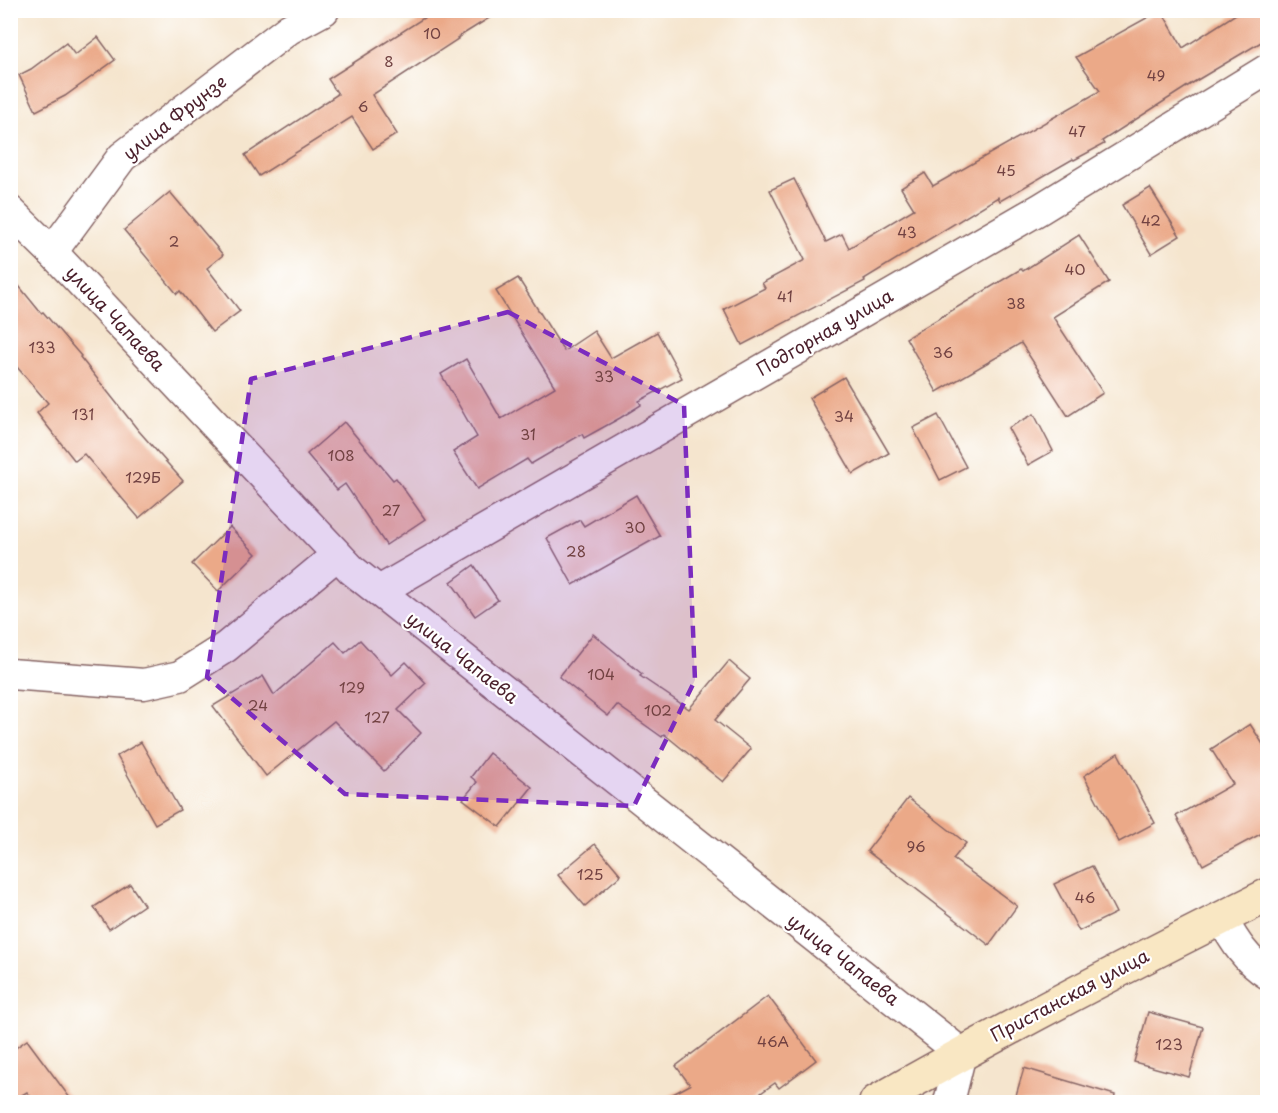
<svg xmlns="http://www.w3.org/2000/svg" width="1278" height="1113" font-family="'Playpen Sans',sans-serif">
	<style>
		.building { fill: #eba988 }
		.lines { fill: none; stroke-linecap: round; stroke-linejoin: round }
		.street-casing { stroke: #866464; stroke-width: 33 }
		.secondary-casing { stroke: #866464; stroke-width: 36 }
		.street { stroke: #fff; stroke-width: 30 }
		.secondary { stroke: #f9e7c3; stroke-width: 33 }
		.marked { fill: #7b2cbf; fill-opacity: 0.2; stroke: #7b2cbf; stroke-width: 4.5; stroke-dasharray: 12 8; stroke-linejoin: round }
		.labels { text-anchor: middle; stroke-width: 4.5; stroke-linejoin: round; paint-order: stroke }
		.number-label { font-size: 15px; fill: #724242 }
		.street-label { font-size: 18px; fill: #4a1f2b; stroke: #fff }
	</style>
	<rect width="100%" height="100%" fill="#fff"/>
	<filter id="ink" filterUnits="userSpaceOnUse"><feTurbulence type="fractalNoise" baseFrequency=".0167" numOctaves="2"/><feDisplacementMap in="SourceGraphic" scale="12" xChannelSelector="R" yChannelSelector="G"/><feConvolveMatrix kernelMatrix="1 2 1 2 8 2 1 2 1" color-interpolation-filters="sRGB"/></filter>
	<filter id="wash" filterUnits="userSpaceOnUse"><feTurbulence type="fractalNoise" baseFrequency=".008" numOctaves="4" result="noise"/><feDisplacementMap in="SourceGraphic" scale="24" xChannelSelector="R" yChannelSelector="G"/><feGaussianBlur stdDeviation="1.35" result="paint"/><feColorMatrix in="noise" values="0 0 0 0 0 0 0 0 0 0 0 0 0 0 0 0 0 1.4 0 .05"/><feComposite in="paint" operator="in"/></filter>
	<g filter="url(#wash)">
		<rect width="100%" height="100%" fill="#f5e5ce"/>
		<g id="blocks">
			<g class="building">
				<path d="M436 10H502L457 38 458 39 372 95 397 134 373 149 352 117 259 176 245 155 338 94 328 79Z"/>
				<path d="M1161 10 1183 48 1242 10H1268V38L1194 82 1102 141 1104 144 1074 160 1073 159 1000 201 998 197 864 279 865 281 742 345 724 309 765 288 762 283 805 260 770 190 794 179 826 242 842 234 849 248 914 209 901 188 925 173 933 186 1100 91 1076 57Z"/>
				<path d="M98 37 115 60 65 96 36 111 19 75 31 69 66 43 75 55Z"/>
				<path d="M1150 188 1180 236 1151 254 1122 205Z"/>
				<path d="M170 192 223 255 207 268 240 311 212 332 180 291 177 294 124 230Z"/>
				<path d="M1079 235 1109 282 1053 317 1103 393 1068 416 1021 343 937 392 906 338 1021 269 1023 271Z"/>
				<path d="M10 275 41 313 43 312 81 356 80 357 138 430 183 481 139 518 84 454 75 461 37 413 48 403 10 359Z"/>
				<path d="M518 278 564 351 594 331 611 358 657 332 682 378 639 401 641 405 620 418 584 438 582 434 531 464 527 459 477 489 453 452 477 437 441 374 466 359 501 419 555 387 496 291Z"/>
				<path d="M844 377 889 453 853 474 809 398Z"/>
				<path d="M1034 414 1053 451 1028 465 1008 428Z"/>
				<path d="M938 415 966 467 940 480 913 428Z"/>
				<path d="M344 422 393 480 396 478 425 519 386 545 345 484 337 490 307 454Z"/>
				<path d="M636 495 660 536 573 585 547 538 580 520 584 526Z"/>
				<path d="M230 527 256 554 218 591 192 564Z"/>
				<path d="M474 565 498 600 475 616 451 582Z"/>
				<path d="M593 634 642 674 640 676 689 709 729 661 750 679 715 720 751 749 723 782 664 734 662 737 617 705 608 716 559 677Z"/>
				<path d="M360 640 392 675 406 662 426 683 398 710 421 733 384 771 334 721 266 776 213 706 263 676 274 695 335 642 345 653Z"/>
				<path d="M1250 724 1268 752V830L1203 865 1176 816 1233 784 1211 749Z"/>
				<path d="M141 742 180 810 155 824 117 756Z"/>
				<path d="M489 753 532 787 500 827 463 799 477 782 471 777Z"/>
				<path d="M1118 753 1155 823 1119 842 1084 776Z"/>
				<path d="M908 798 966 843 953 859 1017 906 989 945 867 851Z"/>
				<path d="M595 844 621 875 585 906 558 875Z"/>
				<path d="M1092 866 1116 913 1079 931 1054 884Z"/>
				<path d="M130 884 144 905 109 929 94 907Z"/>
				<path d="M768 996 816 1060 779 1088 775 1083 748 1102H658L690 1085 676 1066Z"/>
				<path d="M1148 1012 1203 1027 1189 1077 1134 1062Z"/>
				<path d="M27 1040 73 1102H35L27 1092 10 1102V1052Z"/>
				<path d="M1024 1068 1115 1095 1114 1102H1014Z"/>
			</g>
		</g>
	</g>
	<g filter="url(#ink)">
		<use href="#blocks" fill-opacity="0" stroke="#866464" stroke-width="1.5"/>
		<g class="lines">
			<g class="street-casing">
				<g id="street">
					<path d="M10 211 52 252 352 570 961 1053 949 1102"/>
					<path d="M52 252 122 157 289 29 324 10"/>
					<path d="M379 591 1040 209 1268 69"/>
					<path d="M10 674 144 684 180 676 226 647 337 555"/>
					<path d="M1221 918C1234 940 1246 961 1268 974"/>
				</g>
			</g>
			<g class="secondary-casing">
				<path id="secondary" d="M876 1102C1004 1029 1135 961 1268 895"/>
			</g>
			<use href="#street" class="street"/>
			<use href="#secondary" class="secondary"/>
		</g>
	</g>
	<path class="marked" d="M508 312 684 405 695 680 634 806 345 794 207 677 251 379Z"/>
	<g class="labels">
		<g class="number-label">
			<text x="432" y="39">10</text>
			<text x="389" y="67">8</text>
			<text x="1156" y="81">49</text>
			<text x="363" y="112">6</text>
			<text x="1077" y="137">47</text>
			<text x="1006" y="176">45</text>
			<text x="1151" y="226">42</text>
			<text x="907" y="238">43</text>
			<text x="174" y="247">2</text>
			<text x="1075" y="275">40</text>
			<text x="785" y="302">41</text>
			<text x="1016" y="309">38</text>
			<text x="42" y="353">133</text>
			<text x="943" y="358">36</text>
			<text x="604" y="382">33</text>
			<text x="83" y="420">131</text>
			<text x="844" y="422">34</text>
			<text x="528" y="440">31</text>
			<text x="341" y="461">108</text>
			<text x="143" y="483">129Б</text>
			<text x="391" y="516">27</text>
			<text x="635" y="533">30</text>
			<text x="576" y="557">28</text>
			<text x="601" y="680">104</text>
			<text x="352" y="693">129</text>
			<text x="258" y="711">24</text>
			<text x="658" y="716">102</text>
			<text x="377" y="723">127</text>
			<text x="916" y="852">96</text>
			<text x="590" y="880">125</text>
			<text x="1085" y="903">46</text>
			<text x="773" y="1047">46А</text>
			<text x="1169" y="1050">123</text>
		</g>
		<g class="street-label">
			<text transform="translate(175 118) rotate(-38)" y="6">улица Фрунзе</text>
			<text transform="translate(115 319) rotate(47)" y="6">улица Чапаева</text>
			<text transform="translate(825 333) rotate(-30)" y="6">Подгорная улица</text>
			<text transform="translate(462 658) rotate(38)" y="6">улица Чапаева</text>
			<text transform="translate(843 960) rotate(38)" y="6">улица Чапаева</text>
			<text transform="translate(1070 996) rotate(-28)" y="6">Пристанская улица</text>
		</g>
	</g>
	<rect width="1278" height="1113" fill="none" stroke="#fff" stroke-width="36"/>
</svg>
